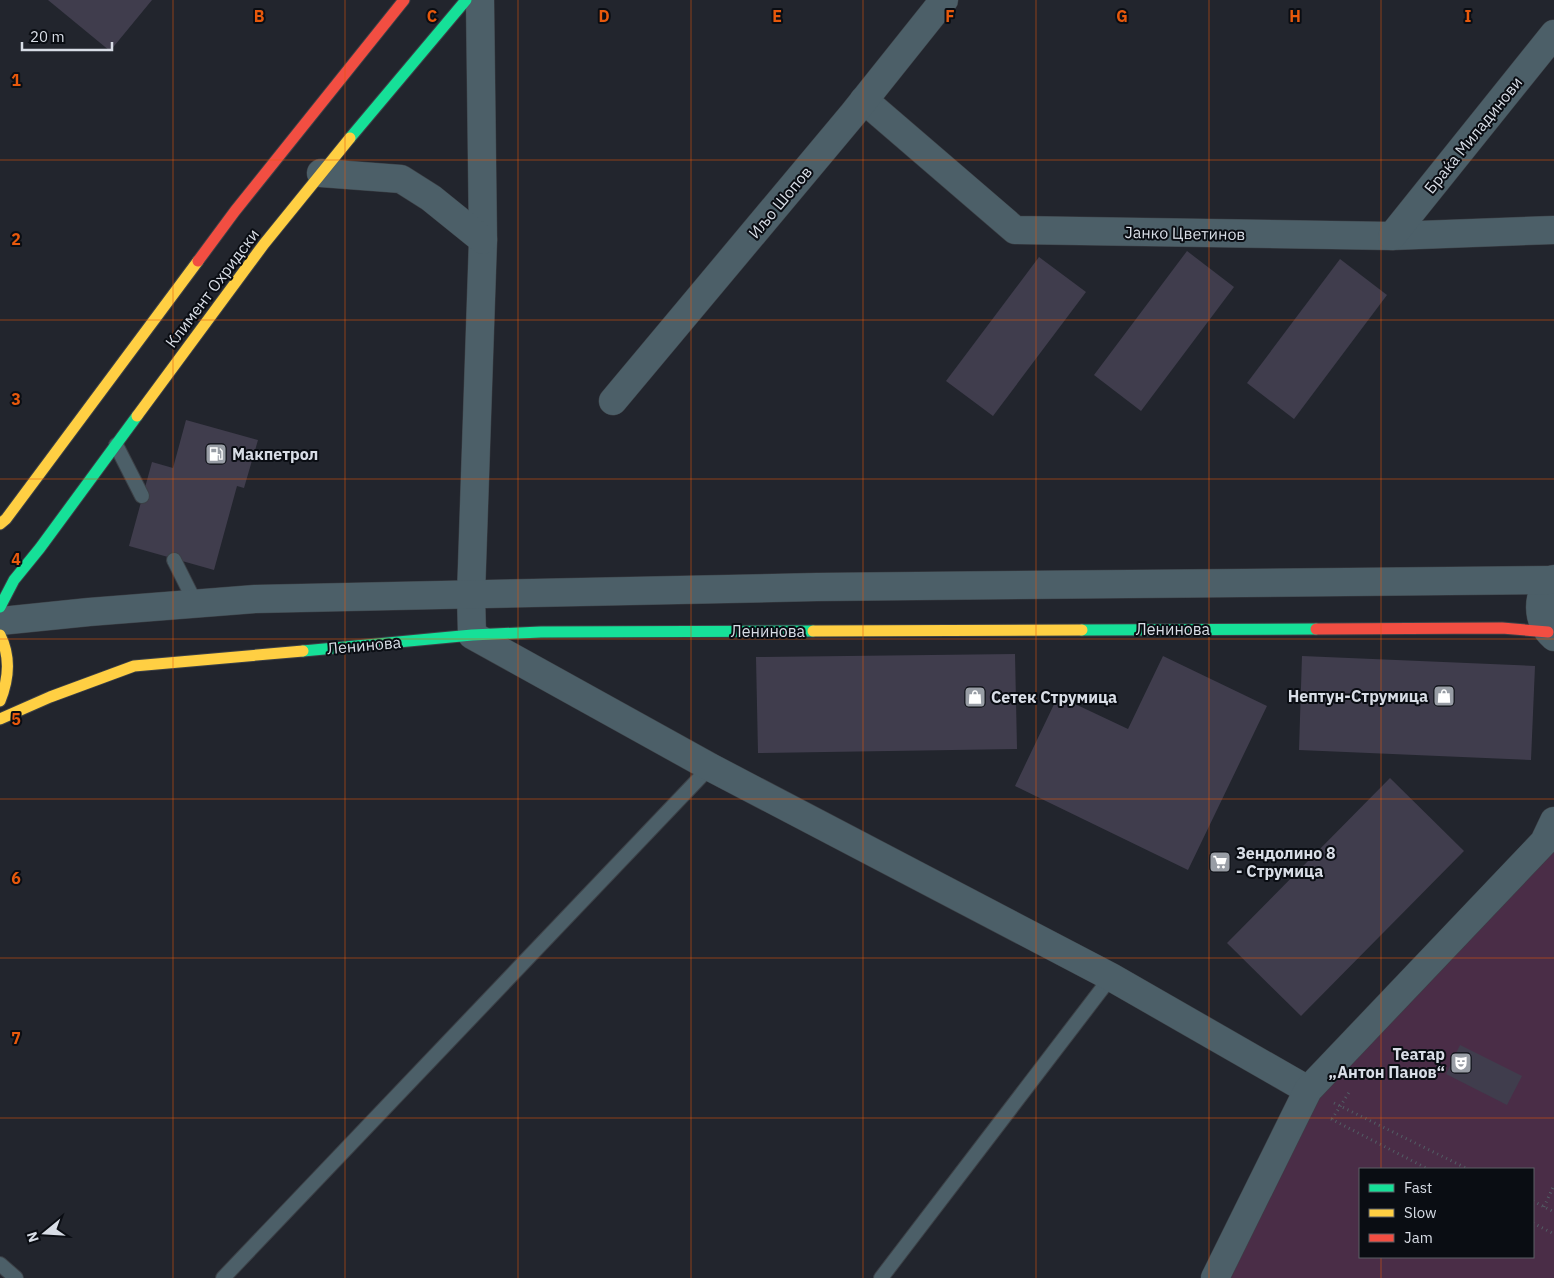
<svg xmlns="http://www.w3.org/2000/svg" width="1554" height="1278" font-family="'IBM Plex Sans',sans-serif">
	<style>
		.green { fill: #4a2d47; fill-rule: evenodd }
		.building { fill: #403d4d }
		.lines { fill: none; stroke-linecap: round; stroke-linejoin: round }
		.lane-casing { stroke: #3c4046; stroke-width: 16 }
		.street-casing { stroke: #3c4046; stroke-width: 29 }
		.fast-casing { stroke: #3c4046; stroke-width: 13 }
		.slow-casing { stroke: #3c4046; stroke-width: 13 }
		.jam-casing { stroke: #3c4046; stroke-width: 13 }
		.path { stroke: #525e65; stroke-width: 3; stroke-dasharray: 1 4; stroke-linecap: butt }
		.lane { stroke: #4c5f68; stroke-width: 14 }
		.street { stroke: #4c5f68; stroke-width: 28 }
		.fast { stroke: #16e098; stroke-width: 11 }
		.slow { stroke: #ffcf43; stroke-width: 11 }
		.jam { stroke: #f24e42; stroke-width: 11 }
		.grid { fill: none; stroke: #e8590c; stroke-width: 1; stroke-opacity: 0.55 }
		.labels { text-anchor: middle; stroke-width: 4; stroke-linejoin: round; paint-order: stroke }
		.street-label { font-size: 16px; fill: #d8dde6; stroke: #0a0d13 }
		.poi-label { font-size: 16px; font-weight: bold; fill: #d8dde6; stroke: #0a0d13; text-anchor: start }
		.grid-label { font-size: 16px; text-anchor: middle; font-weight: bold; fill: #e8590c; stroke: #0a0d13; stroke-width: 4; stroke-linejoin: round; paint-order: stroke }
	</style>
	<rect width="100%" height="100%" fill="#22252d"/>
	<path class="green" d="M1554 821V1278H1215L1308 1090ZM1360 1169H1533V1257H1360Z"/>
	<g class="building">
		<path d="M48 0H152L110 51Z"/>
		<path d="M1187 251 1234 287 1141 411 1094 375Z"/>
		<path d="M1039 257 1086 292 993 416 946 381Z"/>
		<path d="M1340 259 1387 295 1294 419 1247 383Z"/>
		<path d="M186 420 258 440 244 488 237 486 214 570 129 546 152 462 173 468Z"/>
		<path d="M1015 654 1017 749 758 753 756 657Z"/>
		<path d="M1163 656 1267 706 1188 870 1015 786 1058 696 1128 729Z"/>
		<path d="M1302 656 1535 666 1531 760 1299 750Z"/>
		<path d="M1390 778 1464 851 1301 1016 1227 943Z"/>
		<path d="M1460 1045 1522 1076 1507 1105 1446 1074Z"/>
	</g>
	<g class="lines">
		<g class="lane-casing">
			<g id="lane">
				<path d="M116 445 142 496"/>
				<path d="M174 560 196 604"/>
				<path d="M0 1264 16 1278"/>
				<path d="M223 1278 710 767"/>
				<path d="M881 1278 1111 977"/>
			</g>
		</g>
		<g class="street-casing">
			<g id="street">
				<path d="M480 0 483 240 471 595 472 635 710 767 1111 977 1308 1090"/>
				<path d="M864 100 1015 230 1392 236 1554 230"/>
				<path d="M321 173 401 179 431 198 483 240"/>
				<path d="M1392 236 1554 34"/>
				<path d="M613 401 853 114 944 0"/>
				<path d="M1554 579C1535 594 1536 621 1554 637"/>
				<path d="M0 621 89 612 255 599 817 587 1552 580"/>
				<path d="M1215 1278 1308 1090 1544 842 1554 821"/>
			</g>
		</g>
		<g class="fast-casing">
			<g id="fast">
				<path d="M350 138 466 0"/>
				<path d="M0 607 14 580 40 548 137 416"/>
				<path d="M1082 630 1316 629"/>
				<path d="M303 651 472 635 541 632 813 631"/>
			</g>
		</g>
		<g class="slow-casing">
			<g id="slow">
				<path d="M137 416 264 244 350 138"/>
				<path d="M0 524 6 519 198 261"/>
				<path d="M813 631 1082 630"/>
				<path d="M0 635C11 657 9 679 0 701"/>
				<path d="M0 719 50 697 134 666 303 651"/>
			</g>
		</g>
		<g class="jam-casing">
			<g id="jam">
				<path d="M198 261 235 211 404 0"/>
				<path d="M1316 629 1502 628 1548 632"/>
			</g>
		</g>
		<g class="path">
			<path d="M1334 1103 1468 1169"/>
			<path d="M1331 1119 1428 1169"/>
			<path d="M1332 1119 1350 1091"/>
			<path d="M1533 1201 1554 1212"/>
			<path d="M1544 1207 1554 1185"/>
			<path d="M1533 1223 1554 1234"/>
		</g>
		<use href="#lane" class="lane"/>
		<use href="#street" class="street"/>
		<use href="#fast" class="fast"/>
		<use href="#slow" class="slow"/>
		<use href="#jam" class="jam"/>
	</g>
	<path class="grid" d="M173 0V1278M345 0V1278M518 0V1278M691 0V1278M863 0V1278M1036 0V1278M1209 0V1278M1381 0V1169M0 160H1554M0 320H1554M0 479H1554M0 639H1554M0 799H1554M0 958H1554M0 1118H1554M1381 1257V1278"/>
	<defs>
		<g id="fuel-square" transform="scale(1.125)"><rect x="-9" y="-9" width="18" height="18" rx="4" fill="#989da5" stroke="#0a0d13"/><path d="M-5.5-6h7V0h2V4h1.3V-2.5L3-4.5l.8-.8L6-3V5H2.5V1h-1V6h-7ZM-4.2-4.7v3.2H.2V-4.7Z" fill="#fff"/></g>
		<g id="shop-square" transform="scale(1.125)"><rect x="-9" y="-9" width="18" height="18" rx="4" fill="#989da5" stroke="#0a0d13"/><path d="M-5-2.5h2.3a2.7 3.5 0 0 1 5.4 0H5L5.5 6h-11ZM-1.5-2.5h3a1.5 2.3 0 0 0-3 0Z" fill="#fff"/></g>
		<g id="supermarket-square" transform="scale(1.125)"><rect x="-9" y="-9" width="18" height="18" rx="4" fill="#989da5" stroke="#0a0d13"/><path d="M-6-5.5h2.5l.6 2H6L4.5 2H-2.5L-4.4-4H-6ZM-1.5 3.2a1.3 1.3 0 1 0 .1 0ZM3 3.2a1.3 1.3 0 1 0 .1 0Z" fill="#fff"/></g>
		<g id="theatre-square" transform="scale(1.125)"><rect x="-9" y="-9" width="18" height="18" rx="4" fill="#989da5" stroke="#0a0d13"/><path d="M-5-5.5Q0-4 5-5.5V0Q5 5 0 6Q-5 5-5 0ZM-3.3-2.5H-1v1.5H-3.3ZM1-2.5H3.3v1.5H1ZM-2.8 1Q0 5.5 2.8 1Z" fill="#fff"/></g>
	</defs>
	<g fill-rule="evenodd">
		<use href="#fuel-square" x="216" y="454"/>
		<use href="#shop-square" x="1444" y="696"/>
		<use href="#shop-square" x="975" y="697"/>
		<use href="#supermarket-square" x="1220" y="862"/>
		<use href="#theatre-square" x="1461" y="1063"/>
	</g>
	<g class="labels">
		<g class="street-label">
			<text transform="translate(1473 135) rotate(-51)" y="6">Браќа Миладинови</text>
			<text transform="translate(780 202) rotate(-50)" y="6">Иљо Шопов</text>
			<text transform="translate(1185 233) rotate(1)" y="6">Јанко Цветинов</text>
			<text transform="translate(212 288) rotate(-53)" y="6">Климент Охридски</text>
			<text x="1173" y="635">Ленинова</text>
			<text x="768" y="637">Ленинова</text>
			<text transform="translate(364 645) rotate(-5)" y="6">Ленинова</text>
		</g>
		<g class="poi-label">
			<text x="232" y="460">Макпетрол</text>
			<text x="1428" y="702" text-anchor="end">Нептун-Струмица</text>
			<text x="991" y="703">Сетек Струмица</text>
			<text x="1236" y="859">Зендолино 8<tspan x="1236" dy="18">- Струмица</tspan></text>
			<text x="1445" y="1060" text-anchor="end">Театар<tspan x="1445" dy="18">„Антон Панов“</tspan></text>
		</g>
	</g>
	<g class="grid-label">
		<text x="259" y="22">B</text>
		<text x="432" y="22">C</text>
		<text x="604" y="22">D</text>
		<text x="777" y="22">E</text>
		<text x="950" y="22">F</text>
		<text x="1122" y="22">G</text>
		<text x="1295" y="22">H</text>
		<text x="1468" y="22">I</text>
		<text x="16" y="86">1</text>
		<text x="16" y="245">2</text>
		<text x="16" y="405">3</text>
		<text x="16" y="565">4</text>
		<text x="16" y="725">5</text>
		<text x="16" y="884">6</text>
		<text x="16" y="1044">7</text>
	</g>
	<rect x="1359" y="1168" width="175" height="90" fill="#0a0d13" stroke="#5c6067"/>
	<rect x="1369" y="1184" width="25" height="8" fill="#16e098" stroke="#5c6067"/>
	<text x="1404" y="1193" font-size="15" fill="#d8dde6">Fast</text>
	<rect x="1369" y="1209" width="25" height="8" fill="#ffcf43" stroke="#5c6067"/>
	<text x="1404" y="1218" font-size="15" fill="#d8dde6">Slow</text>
	<rect x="1369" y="1234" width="25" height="8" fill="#f24e42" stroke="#5c6067"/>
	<text x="1404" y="1243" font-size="15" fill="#d8dde6">Jam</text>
	<g transform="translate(45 1233) rotate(252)" stroke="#0a0d13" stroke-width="4" paint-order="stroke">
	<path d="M0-4L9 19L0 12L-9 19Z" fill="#d8dde6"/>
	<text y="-8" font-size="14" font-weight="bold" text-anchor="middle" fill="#d8dde6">N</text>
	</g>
	<path d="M22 42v8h90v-8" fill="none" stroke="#d8dde6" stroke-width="2.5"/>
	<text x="30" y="42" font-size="15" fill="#d8dde6" stroke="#0a0d13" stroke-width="4" paint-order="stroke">20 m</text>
</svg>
